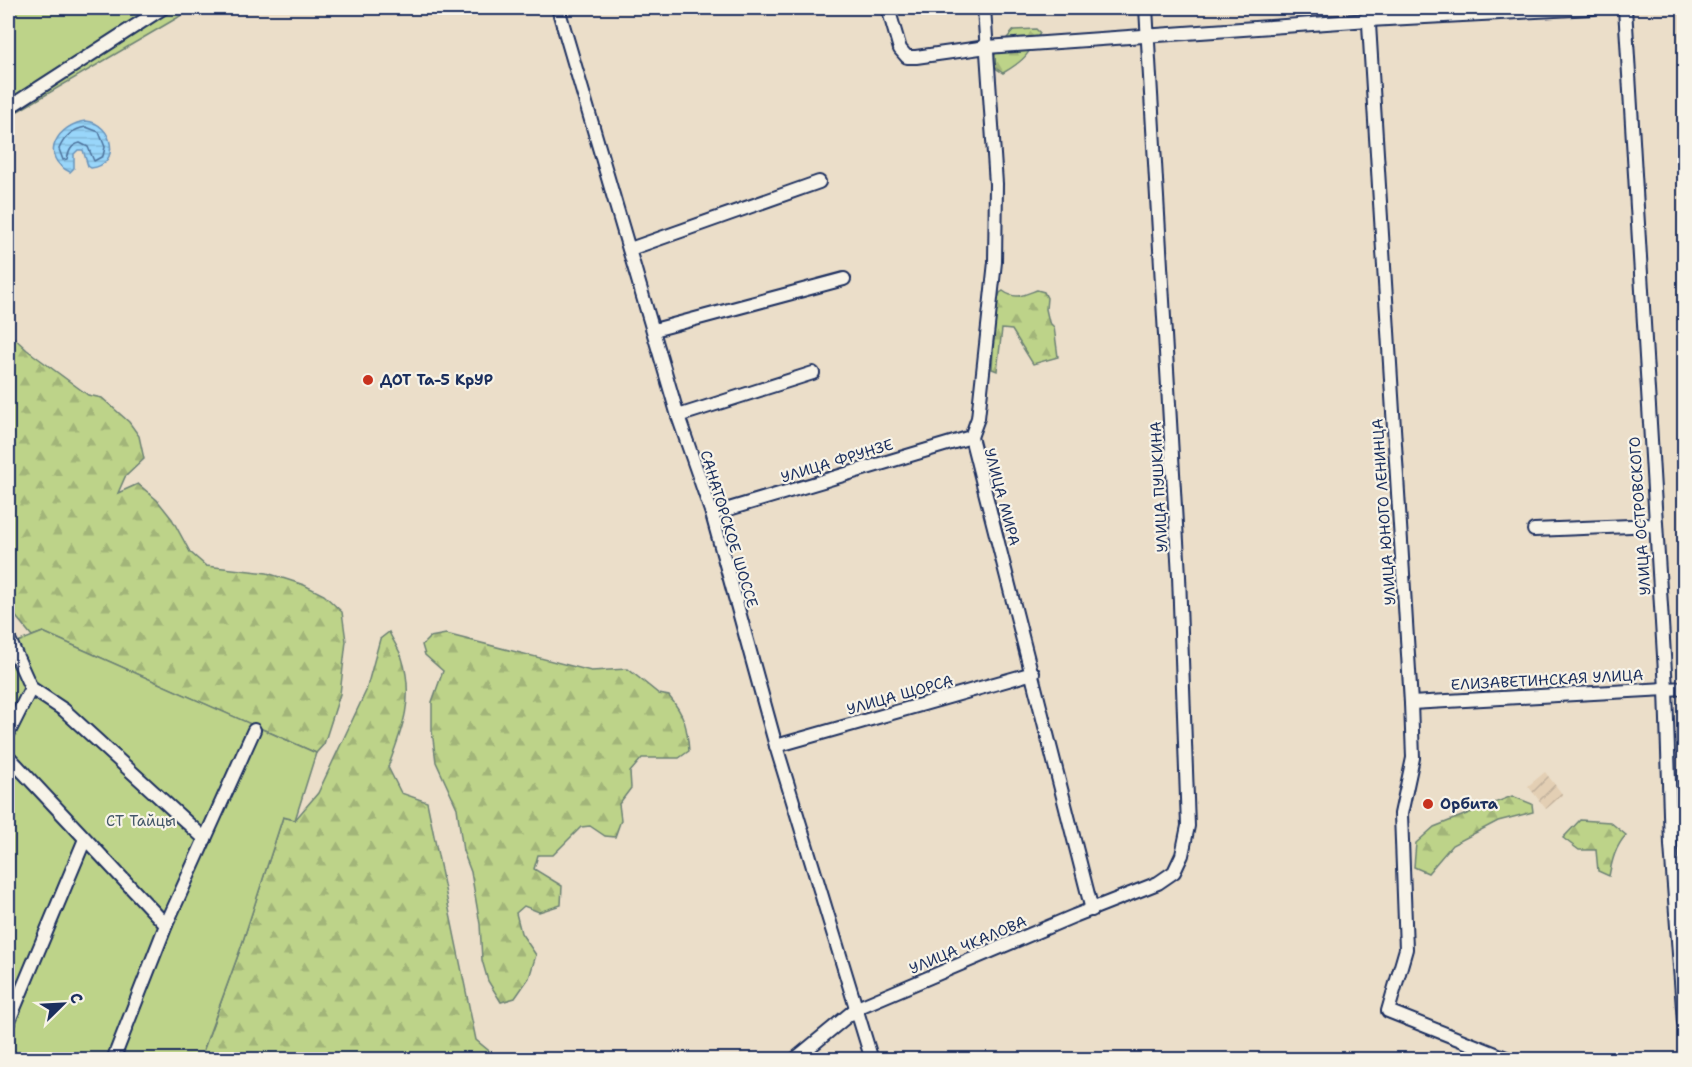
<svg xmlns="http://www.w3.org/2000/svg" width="1692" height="1067" font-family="'Shantell Sans',sans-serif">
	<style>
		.industrial { fill: url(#industrial-furrows) }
		.forest { fill: url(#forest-firs); stroke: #6c8174; stroke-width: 1.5 }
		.garden { fill: #bdd389; stroke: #6c8174; stroke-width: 1.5 }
		.water { fill: url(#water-rules); stroke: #6793bc; stroke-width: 1.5 }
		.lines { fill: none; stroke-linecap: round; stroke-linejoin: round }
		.shore { stroke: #4d729c; stroke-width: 1.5 }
		.street-casing { stroke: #1b2f5e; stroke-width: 16 }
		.street { stroke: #f7f3e8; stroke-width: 12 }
		.poi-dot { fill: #c8321e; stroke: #f7f3e8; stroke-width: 2 }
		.labels { text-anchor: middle; stroke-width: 4.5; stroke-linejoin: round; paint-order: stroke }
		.poi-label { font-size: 15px; font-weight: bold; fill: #1b2f5e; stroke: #f7f3e8; text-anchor: start }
		.street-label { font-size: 15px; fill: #1b2f5e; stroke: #f7f3e8 }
		.park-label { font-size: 15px; fill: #445869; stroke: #f7f3e8 }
	</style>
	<defs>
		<pattern id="industrial-furrows" width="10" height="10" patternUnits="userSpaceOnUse" patternTransform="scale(1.5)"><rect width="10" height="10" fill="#e3cfb4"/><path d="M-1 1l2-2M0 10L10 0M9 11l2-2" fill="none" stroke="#c2b29d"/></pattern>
		<pattern id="forest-firs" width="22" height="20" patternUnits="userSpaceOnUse" patternTransform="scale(1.5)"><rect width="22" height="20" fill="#bdd389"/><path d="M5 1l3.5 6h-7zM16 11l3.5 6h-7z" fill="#a2b579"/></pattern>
		<pattern id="water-rules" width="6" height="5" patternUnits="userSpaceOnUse" patternTransform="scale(1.5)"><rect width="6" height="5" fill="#99d6fa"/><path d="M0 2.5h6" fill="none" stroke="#83b8d9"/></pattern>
	</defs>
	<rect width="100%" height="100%" fill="#ebdec9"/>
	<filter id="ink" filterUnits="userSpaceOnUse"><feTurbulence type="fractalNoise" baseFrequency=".0167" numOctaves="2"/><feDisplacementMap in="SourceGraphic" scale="12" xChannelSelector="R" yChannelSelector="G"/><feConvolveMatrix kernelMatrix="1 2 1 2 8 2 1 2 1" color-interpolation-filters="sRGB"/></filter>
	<g filter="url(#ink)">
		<path class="industrial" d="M1545 772 1563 795 1546 809 1528 786Z"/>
		<g class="forest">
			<path d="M1036 29 1040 33C1028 55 1025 60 1003 73L994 67 995 52 1014 30Z"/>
			<path d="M1037 290 1044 292 1047 298 1046 309 1049 322 1054 327 1058 357 1033 364 1012 330 1002 329 997 371 992 369 996 303 1000 293 1003 291C1015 300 1024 295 1037 290Z"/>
			<path d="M8 332 27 350 88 395 102 398 129 422 139 436 144 459 125 477 118 493 138 484 157 500 172 519 190 552 206 566 267 573 304 585 324 595 342 612 346 641 340 694 324 744 316 753 43 632 32 636 13 613 8 601Z"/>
			<path d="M389 632C393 641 399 649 402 658 415 698 402 730 388 767L401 793 427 802 476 1040 499 1059 200 1060 241 947 283 817 295 820 318 793 366 691 380 639Z"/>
			<path d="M446 634 591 671 628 669 659 694 669 696C685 716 687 726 689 751L679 758H642L630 772 631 788 619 804 621 820 615 837 605 836 590 826 581 827 553 855H538L534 869 562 886 561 905 539 912 524 906 516 913 521 933 536 955 529 978 515 998 501 1002 488 981 482 960 480 924 471 872 463 851 457 808 436 762 432 731V702L443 671 425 655 422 645 430 637Z"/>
			<path d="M1512 796 1532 804 1533 812 1498 821 1452 845 1428 873 1414 867 1416 843 1434 827Z"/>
			<path d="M1580 820 1610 822 1626 835C1615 847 1612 861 1609 876L1598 871 1596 850H1579L1563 838Z"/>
		</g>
		<g class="garden">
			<path d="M8 8H191L177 18 8 117Z"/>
			<path d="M43 632 316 753 295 820 283 817 241 947 200 1059H8V640L10 645Z"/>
		</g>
		<path class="water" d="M86 121C113 123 122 165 91 168L88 166 83 150H78L74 154V168L70 172C37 156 59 124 86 121Z"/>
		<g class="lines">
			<path class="shore" d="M86 127 99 132 105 147 103 156 94 161 88 147 80 143C71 145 69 151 67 159L63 160 59 149C64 137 73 129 86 127Z"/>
			<g class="street-casing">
				<g id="street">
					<path d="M558 8 678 416 712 514 776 746 872 1060"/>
					<path d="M888 8 900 49 907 57H916L987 47 1369 20 1593 8"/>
					<path d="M984 8 996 184 995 262 978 418 971 437 1092 910"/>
					<path d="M1368 8 1411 703 1413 758 1401 814 1406 949 1388 1011 1511 1060"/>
					<path d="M1625 8 1666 689 1671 845 1684 1022"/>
					<path d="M8 108 163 8"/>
					<path d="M630 249 819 182"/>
					<path d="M654 330 844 279"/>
					<path d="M678 416 813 373"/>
					<path d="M712 514 971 437"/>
					<path d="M1534 530 1655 525"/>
					<path d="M8 637 31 688 64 710 205 839"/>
					<path d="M1411 703 1684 688"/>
					<path d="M8 734 31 688"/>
					<path d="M776 746 1033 673"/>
					<path d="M8 756 166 925"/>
					<path d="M8 1023 85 839"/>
					<path d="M113 1060 166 925 254 730"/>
					<path d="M794 1060 857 1008 1074 916 1158 883 1174 872 1182 855 1188 826 1179 576 1146 8"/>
				</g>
			</g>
			<use href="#street" class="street"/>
		</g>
	</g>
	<g class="poi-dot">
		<circle cx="368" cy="380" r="6"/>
		<circle cx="1428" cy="804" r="6"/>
	</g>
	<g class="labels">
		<g class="poi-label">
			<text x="380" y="385">ДОТ Та-5 КрУР</text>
			<text x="1440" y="809">Орбита</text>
		</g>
		<g class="street-label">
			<text transform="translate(837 461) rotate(-17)" y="5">УЛИЦА ФРУНЗЕ</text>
			<text transform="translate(1159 487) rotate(-93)" y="5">УЛИЦА ПУШКИНА</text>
			<text transform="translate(1002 497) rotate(75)" y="5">УЛИЦА МИРА</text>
			<text transform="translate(1384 512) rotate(-94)" y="5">УЛИЦА ЮНОГО ЛЕНИНЦА</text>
			<text transform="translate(1640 516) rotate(-94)" y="5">УЛИЦА ОСТРОВСКОГО</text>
			<text transform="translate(729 529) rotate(73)" y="5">САНАТОРСКОЕ ШОССЕ</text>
			<text transform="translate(1547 680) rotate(-3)" y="5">ЕЛИЗАВЕТИНСКАЯ УЛИЦА</text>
			<text transform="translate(900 695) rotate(-16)" y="5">УЛИЦА ЩОРСА</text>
			<text transform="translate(968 945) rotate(-23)" y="5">УЛИЦА ЧКАЛОВА</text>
		</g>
		<g class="park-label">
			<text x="141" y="826">СТ Тайцы</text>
		</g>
	</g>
	<rect width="1692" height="1067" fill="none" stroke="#f7f3e8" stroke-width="30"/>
	<rect x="15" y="15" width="1662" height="1037" fill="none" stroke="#1b2f5e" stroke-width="2" filter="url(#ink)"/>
	<g transform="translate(63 1004) rotate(66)" stroke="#f7f3e8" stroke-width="4.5" paint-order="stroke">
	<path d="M0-4.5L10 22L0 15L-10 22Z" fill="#1b2f5e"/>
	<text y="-9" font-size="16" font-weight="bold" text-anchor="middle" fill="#1b2f5e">С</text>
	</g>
</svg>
